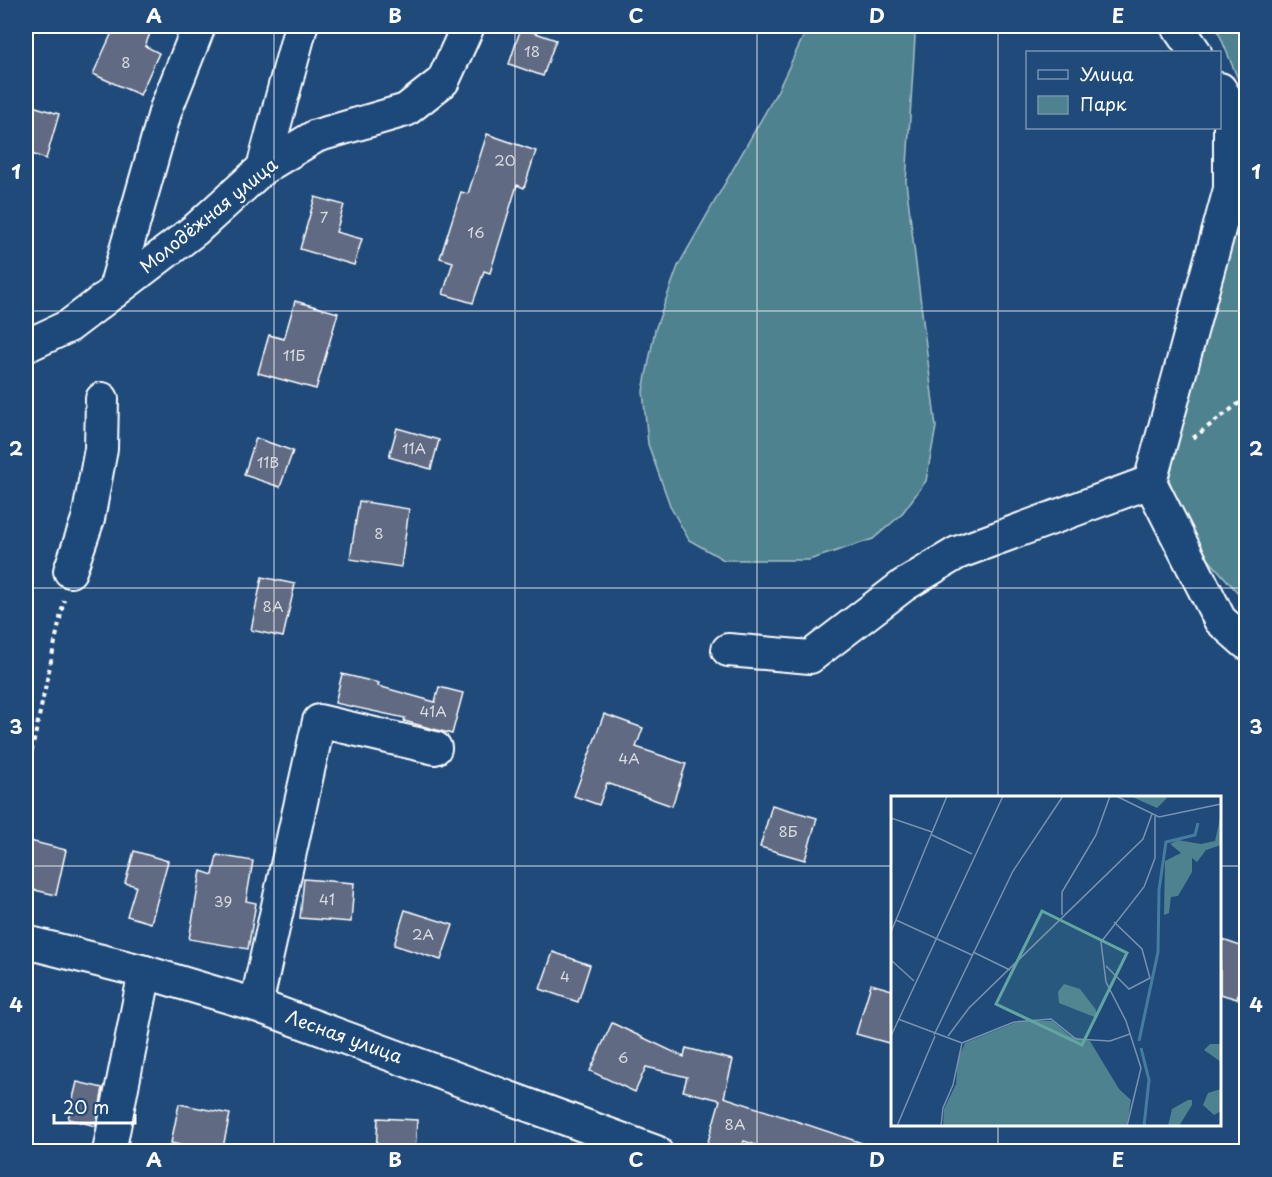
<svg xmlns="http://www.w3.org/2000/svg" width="1272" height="1177" font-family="'Playpen Sans',sans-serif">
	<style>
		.green { fill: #4f828f; stroke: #a7c0c7; stroke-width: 1.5 }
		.building { fill: #616a82; stroke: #fff; stroke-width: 1.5 }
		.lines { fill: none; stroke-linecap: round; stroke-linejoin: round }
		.minor-casing { stroke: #fff; stroke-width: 36 }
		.path { stroke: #fff; stroke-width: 4; stroke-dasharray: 4.5 4.5; stroke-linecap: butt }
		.minor { stroke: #1f4a7a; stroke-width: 32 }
		.grid { fill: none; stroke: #fff; stroke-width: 1.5; stroke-opacity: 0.55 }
		.labels { text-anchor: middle; stroke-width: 4.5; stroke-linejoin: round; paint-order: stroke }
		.number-label { font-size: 15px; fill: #d8dae0 }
		.street-label { font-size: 18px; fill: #fff; stroke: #1f4a7a }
		.inset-river { fill: none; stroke: #457d9f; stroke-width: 3 }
		.inset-road { fill: none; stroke: #7992af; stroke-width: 1.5 }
		.view { fill: #63a6a1; fill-opacity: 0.15; stroke: #63a6a1; stroke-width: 3 }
		.inset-edge { fill: none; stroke: #fff; stroke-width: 3 }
		.neatline { fill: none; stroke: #fff; stroke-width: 2 }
		.grid-label { font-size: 20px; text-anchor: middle; font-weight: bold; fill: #fff }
	</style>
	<rect width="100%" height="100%" fill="#1f4a7a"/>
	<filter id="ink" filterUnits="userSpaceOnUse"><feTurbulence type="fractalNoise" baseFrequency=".0167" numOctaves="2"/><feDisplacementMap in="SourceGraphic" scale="12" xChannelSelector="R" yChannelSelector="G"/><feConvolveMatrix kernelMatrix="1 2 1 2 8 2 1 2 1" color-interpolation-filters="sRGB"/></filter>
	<g filter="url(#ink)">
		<g class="green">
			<path d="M811 26H912L915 37 906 182 936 427 926 481 901 515 873 539 809 560H724L689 540 671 508 648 444 643 391 655 330 678 266 778 90 805 33Z"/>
			<path d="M1216 26H1246V602L1189 537 1166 471 1238 186 1245 96Z"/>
		</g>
		<g class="building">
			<path d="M115 26H153L145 46 159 53 140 95 93 74Z"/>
			<path d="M521 28 556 40 543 76 509 64Z"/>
			<path d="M26 104 59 114 46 159 26 152Z"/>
			<path d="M487 134 536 151 524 188 517 185 490 273 484 271 473 303 443 294 453 262 440 258 461 192 468 194Z"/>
			<path d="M315 197 344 205 336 232 362 239 354 265 300 249Z"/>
			<path d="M295 301 338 313 316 389 258 373 269 335 284 339Z"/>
			<path d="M397 428 439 440 431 469 389 457Z"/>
			<path d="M256 438 293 451 280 487 244 475Z"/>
			<path d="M359 501 409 509 401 567 350 559Z"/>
			<path d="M262 577 295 584 283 637 251 630Z"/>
			<path d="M342 674 379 683 378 686 435 702 439 687 463 693 452 734 404 721 405 718 335 703Z"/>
			<path d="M604 714 643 728 636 747 686 764 672 806 607 783 599 805 574 796Z"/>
			<path d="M772 805 817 818 805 860 760 847Z"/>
			<path d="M26 840 66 850 56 895 26 888Z"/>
			<path d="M134 851 168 861 151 923 127 916 136 886 125 883Z"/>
			<path d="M217 855 253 861 246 901 256 903 248 949 189 939 201 871 213 875Z"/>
			<path d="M304 879 354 883 351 922 300 918Z"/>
			<path d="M405 910 453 925 441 960 394 945Z"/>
			<path d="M1220 939 1246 948V968L1237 999 1220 994Z"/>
			<path d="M553 952 590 965 578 1002 540 989Z"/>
			<path d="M871 984 892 990V1044L856 1034Z"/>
			<path d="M612 1023 684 1057 686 1048 733 1060 724 1097 877 1148V1152H776L744 1141 740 1152H705L720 1100 683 1091 687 1077 646 1067 635 1092 590 1071Z"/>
			<path d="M77 1082 103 1088 96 1126 68 1119Z"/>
			<path d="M179 1104 230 1114 222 1152H210L171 1143Z"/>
			<path d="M378 1118 417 1120 415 1152H376Z"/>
		</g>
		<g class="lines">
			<g class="minor-casing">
				<g id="minor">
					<path d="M1177 26 1195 52"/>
					<path d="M1220 89 1230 105V189L1150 482 1220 620 1246 643"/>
					<path d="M263 168 301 26"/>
					<path d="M114 292 166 109 199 26"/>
					<path d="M26 346 69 326 195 230 263 168 316 136 406 110 443 81 468 26"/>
					<path d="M70 571 88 519 101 449 102 399"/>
					<path d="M728 650 810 657 904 585 957 553 1150 482"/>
					<path d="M26 942 145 972 256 1005 656 1152"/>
					<path d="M256 1005 319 721 435 748"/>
					<path d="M109 1152 145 972"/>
				</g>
			</g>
			<g class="path">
				<path d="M1193 438 1246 398"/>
				<path d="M26 778 64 600"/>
			</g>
			<use href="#minor" class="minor"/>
		</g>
	</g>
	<path class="grid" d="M274 26V1152M515 26V1152M757 26V1152M998 26V798M26 311H1246M26 588H1246M26 866H892M1220 866H1246M998 1124V1152"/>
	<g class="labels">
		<g class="number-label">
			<text x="532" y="57">18</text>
			<text x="126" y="68">8</text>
			<text x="505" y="166">20</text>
			<text x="324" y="223">7</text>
			<text x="476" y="238">16</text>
			<text x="294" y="361">11Б</text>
			<text x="414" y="454">11А</text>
			<text x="268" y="468">11В</text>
			<text x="379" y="539">8</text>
			<text x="273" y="612">8А</text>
			<text x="433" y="717">41А</text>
			<text x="629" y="764">4А</text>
			<text x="788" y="837">8Б</text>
			<text x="327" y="905">41</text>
			<text x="223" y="907">39</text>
			<text x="423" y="940">2А</text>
			<text x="565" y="982">4</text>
			<text x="623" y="1063">6</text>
			<text x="735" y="1130">8А</text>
		</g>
		<g class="street-label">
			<text transform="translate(209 216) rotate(-39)" y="6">Молодёжная улица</text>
			<text transform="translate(344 1037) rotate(20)" y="6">Лесная улица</text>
		</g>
	</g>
	<g transform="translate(891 796)">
		<rect width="330" height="330" fill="#1f4a7a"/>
		<path d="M239 0H274L276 2 266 12ZM330 18V49L315 54 306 66 301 62V76L287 100 280 101 278 117 273 119 274 65 290 57 279 48 287 44 310 48 324 45ZM173 188 189 193 205 214 206 222 168 207 167 196ZM128 225H161L179 240 199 245 228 293 240 304 236 330H52L53 313 65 288 67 263 74 247ZM319 248H330V266L313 254ZM330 293V315L323 319 312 309 317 297ZM297 304H301V309L288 330H277L281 313Z" fill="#4f828f"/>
		<path class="inset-river" d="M248 245 267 156 268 94 275 46 304 39 307 27M250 252 258 284 253 330"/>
		<path class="inset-road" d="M225 0 268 21 330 8M0 22 41 36M41 39 81 58M171 119V96L205 39 219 0M5 124 81 159M0 136 56 0M82 156 119 174M0 164 23 185M215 170 238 193 259 182 251 153 223 126M7 223 71 247M43 239 122 75 172 0M0 240 112 0M57 240 78 212 252 43 261 18M71 247 123 226 148 224 160 223 185 243 219 245 239 238M6 330 44 240M50 330 52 312 62 289 71 247M236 330 250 272 235 225 215 186 210 146 253 91 264 62V20"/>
		<path class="view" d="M151 115 236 157 191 249 105 208Z"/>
		<rect width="330" height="330" class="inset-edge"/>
	</g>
	<rect width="1272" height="1177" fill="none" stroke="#1f4a7a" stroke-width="66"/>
	<rect x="1026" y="51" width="195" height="78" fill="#1f4a7a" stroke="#7992af" stroke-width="1.5"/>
	<rect x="1038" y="70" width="30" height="9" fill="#1f4a7a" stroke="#7992af" stroke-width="1.5"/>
	<text x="1080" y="81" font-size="18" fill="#ffffff">Улица</text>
	<rect x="1038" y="96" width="30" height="18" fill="#4f828f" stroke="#7992af" stroke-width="1.5"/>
	<text x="1080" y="111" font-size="18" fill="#ffffff">Парк</text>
	<path d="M54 1114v9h81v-9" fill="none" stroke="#ffffff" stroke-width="3"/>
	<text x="63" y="1114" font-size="18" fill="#ffffff" stroke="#1f4a7a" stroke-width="4.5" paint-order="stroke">20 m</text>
	<rect x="33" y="33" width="1206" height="1111" class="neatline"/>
	<g class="grid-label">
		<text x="154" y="23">A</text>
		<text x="395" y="23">B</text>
		<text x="636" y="23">C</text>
		<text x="877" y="23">D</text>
		<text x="1118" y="23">E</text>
		<text x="16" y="179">1</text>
		<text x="1256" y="179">1</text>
		<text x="16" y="456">2</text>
		<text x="1256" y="456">2</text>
		<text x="16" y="734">3</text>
		<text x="1256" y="734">3</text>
		<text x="16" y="1012">4</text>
		<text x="1256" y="1012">4</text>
		<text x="154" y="1167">A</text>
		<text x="395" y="1167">B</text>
		<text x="636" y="1167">C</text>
		<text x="877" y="1167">D</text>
		<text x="1118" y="1167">E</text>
	</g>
</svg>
